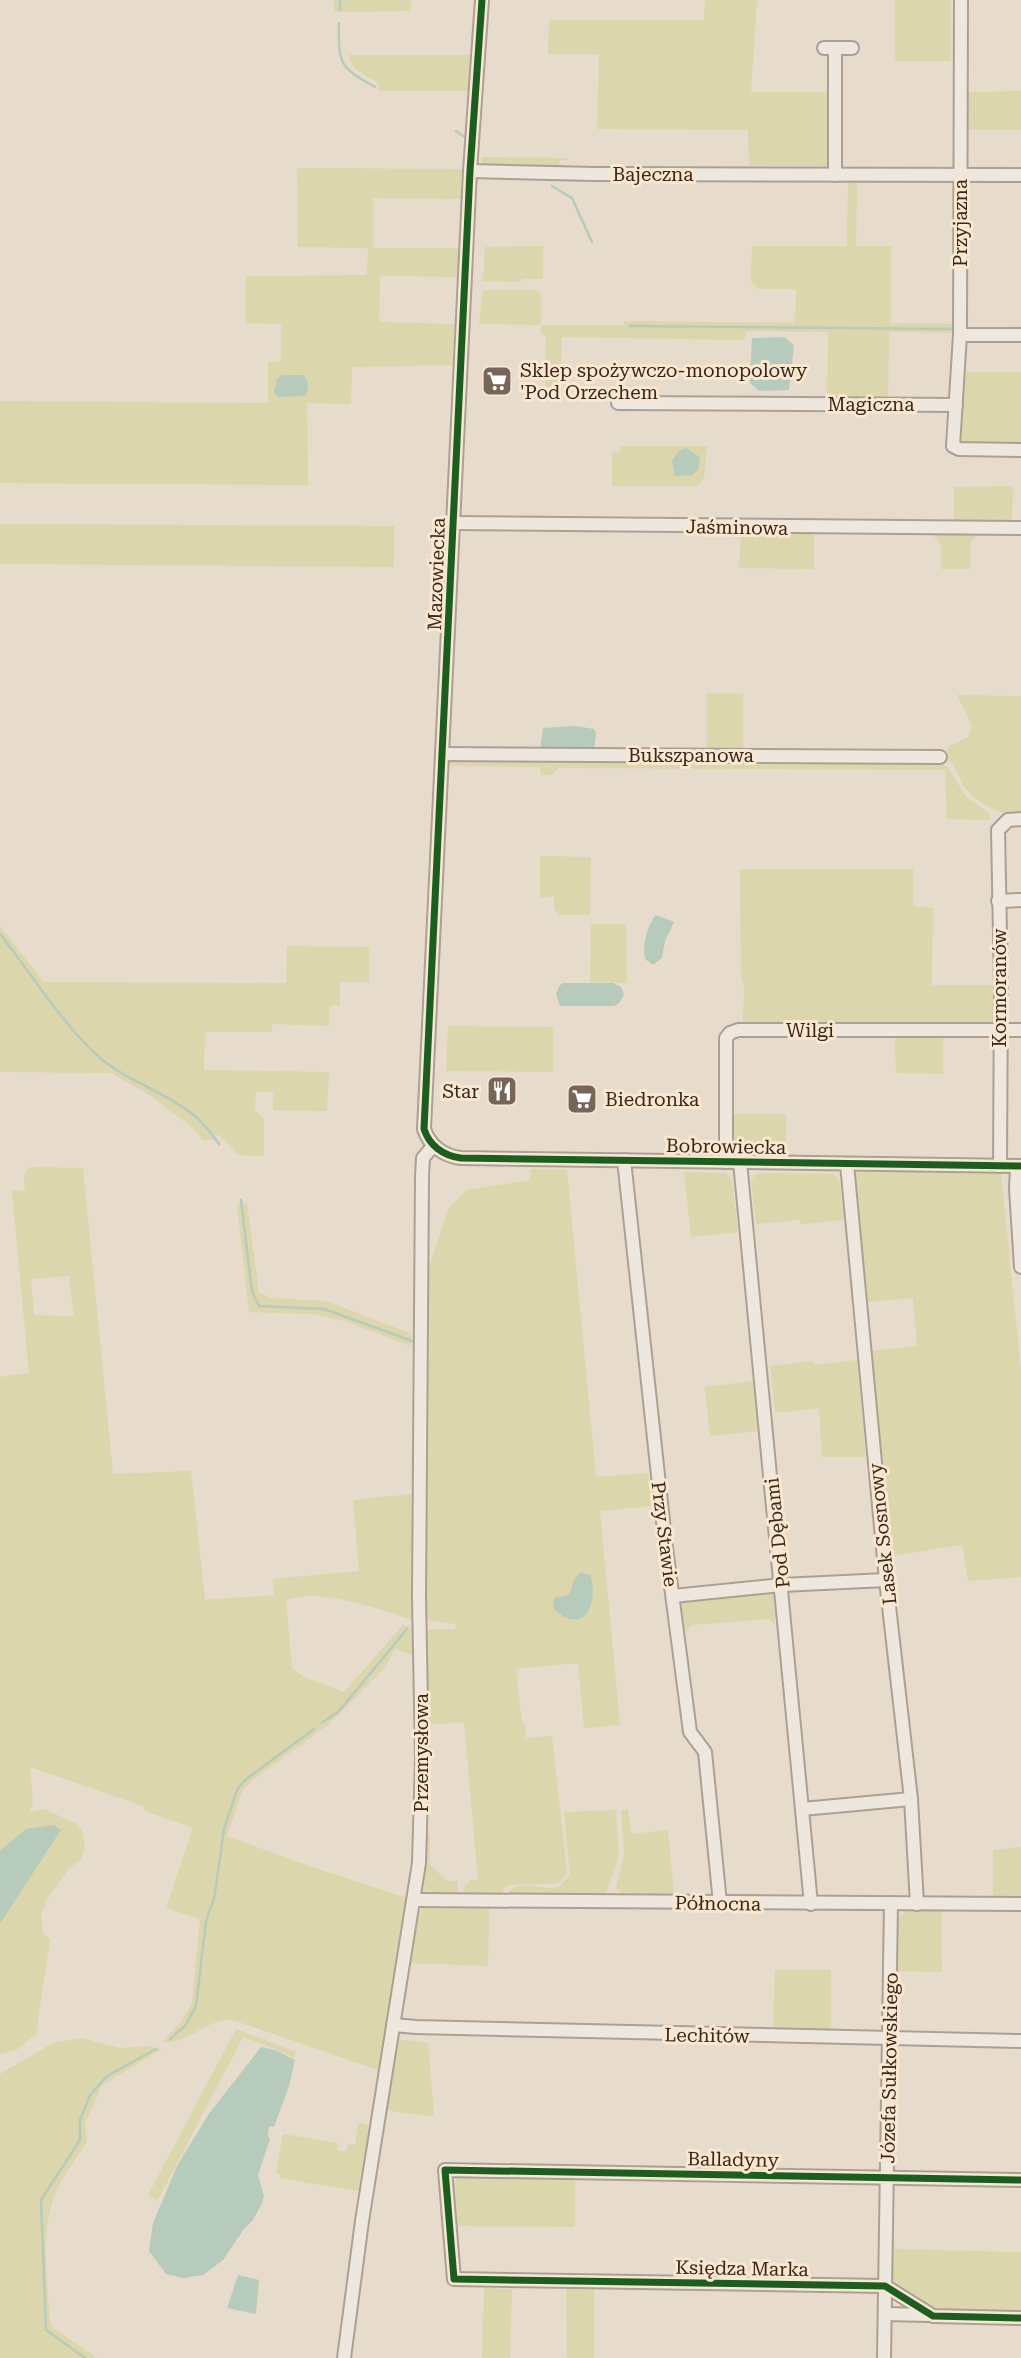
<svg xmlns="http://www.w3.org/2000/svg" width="1021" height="2358" font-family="'Roboto Serif',serif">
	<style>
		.green { fill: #dbd6ac; fill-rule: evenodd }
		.water { fill: #b7cbbc }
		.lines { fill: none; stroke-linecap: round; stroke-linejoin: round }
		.stream { stroke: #b7cbbc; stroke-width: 2.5 }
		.minor-casing { stroke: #aca095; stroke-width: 16 }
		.minor { stroke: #eee7dd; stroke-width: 12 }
		.cycleway-casing { stroke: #f9e7d0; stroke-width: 11 }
		.cycleway { stroke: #1b5e20; stroke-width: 7 }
		.labels { text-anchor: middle; stroke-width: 6; stroke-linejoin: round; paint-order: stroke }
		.street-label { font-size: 19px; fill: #3b261b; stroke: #f9e7d0 }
		.poi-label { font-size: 19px; fill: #3b261b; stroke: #f9e7d0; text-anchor: start }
	</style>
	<rect width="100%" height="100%" fill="#e7dbcb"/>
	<g class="green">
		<path d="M334 0H411V11L334 12Z"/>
		<path d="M705 0H757L751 92H830L831 166H749L748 130 597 129 599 54H548L549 20H704Z"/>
		<rect x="895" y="0" width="56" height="61"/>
		<path d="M348 55H470L469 91H379V84L354 68Z"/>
		<path d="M1021 91V130H968V92Z"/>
		<path d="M481 157 567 158V160H560L558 169 483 166Z"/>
		<path d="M297 168 462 169 461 199 373 198V248H462L458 277 380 276 379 322 456 324 455 365 352 367 351 404 307 403 308 485 0 483V401L268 403V362H281V324L245 323 246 276 367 275 368 248 298 247Z"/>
		<path d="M848 183H857L856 246H891V323L952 324V333L889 332 888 401H827L828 332 746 331 745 340 562 337 560 400 545 399 546 336 541 333V325L479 324 483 290H535L541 293V325H625L623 321 795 323 796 289H759L751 282 752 246H847Z"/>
		<path d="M543 246V279H524L519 282 483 281 485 247Z"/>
		<path d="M962 372H1021V447L961 443Z"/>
		<path d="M621 446H707L704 477 698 486H612V453L620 452Z"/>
		<path d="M1013 486 1012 522H954V487Z"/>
		<path d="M0 524 394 526V567L0 564Z"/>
		<path d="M814 533V569L739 568 741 534Z"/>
		<path d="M931 533 979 534 971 541 970 569H941V544Z"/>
		<path d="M707 693 743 694V752H707Z"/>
		<path d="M957 695 1021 696V816C1003 816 974 802 964 786 958 776 956 766 947 758L948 747 968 737 972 725Z"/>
		<path d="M448 760 938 763 948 767 966 797 989 813 990 820 947 819 945 770 558 768 552 775H541L540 767 448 766Z"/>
		<path d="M540 856 591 857 590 915H560L554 909V896L540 898Z"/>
		<path d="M740 869H913V906L933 908 932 985H996V1028L743 1027 744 985 741 977Z"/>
		<path d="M591 924H626L627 983 590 982Z"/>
		<path d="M0 926 44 982 286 983 287 946 369 947V982H340V1005L329 1006V1026L272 1024V1032H205L204 1070 329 1072 327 1111 273 1110V1092H256L255 1110 264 1119V1156L238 1155 219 1134 211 1140H203L189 1125 148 1094 111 1073 0 1072Z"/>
		<path d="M448 1026 553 1027V1072L446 1071Z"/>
		<path d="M899 1036H943V1074L896 1073 895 1039Z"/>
		<path d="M731 1114H786V1151H735L732 1147Z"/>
		<path d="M30 1167 83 1168 113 1474 191 1471 205 1600 274 1595 273 1579 359 1571 353 1500 411 1494 414 1621C381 1609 319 1587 286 1600L292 1668 304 1677 344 1692 403 1625 412 1628 415 1656 395 1649 382 1671 328 1725 253 1780 243 1790 227 1836 309 1866 410 1899 403 1911 398 1962 381 2071 236 2021C207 2015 191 2045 162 2042L179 2024 192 2004 200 1919 166 1908 193 1828 145 1811 143 1806 30 1767 33 1804 29 1812 43 1809 76 1823 82 1830 85 1847 81 1859 69 1869 47 1899 41 1915 43 1933 50 1939 36 2034 16 2050 0 2054V1924L61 1830 0 1851V1377L29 1373 12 1191 25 1190 24 1174ZM69 1276 74 1316 34 1315 31 1279Z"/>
		<path d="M531 1169 567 1170 596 1477 648 1473 652 1506 600 1511 620 1725 584 1728 578 1663 516 1669 522 1724H525L526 1738 552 1736 567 1873 560 1881 554 1884 509 1885 504 1888 501 1898 464 1895 465 1884H469V1881L478 1880 464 1722 425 1725 427 1631 431 1629H456L455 1624 424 1619 423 1326 428 1325 427 1274 448 1209 467 1190 530 1180Z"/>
		<path d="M684 1172 726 1173 732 1180 738 1232 691 1237Z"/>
		<path d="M854 1172 1001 1173 1021 1370V1577L968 1581 962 1545 890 1556 870 1351 917 1346 913 1298 866 1302Z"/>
		<path d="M757 1173 833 1174 840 1181 844 1220 800 1224 799 1220 756 1224 751 1180Z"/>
		<path d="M247 1203 259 1292 271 1298 326 1301 412 1334 410 1346 345 1321 312 1314 249 1312 237 1204Z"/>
		<path d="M857 1360 866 1457H822L819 1408 775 1413 770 1366 813 1361 814 1365Z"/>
		<path d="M753 1381 758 1431 710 1436 705 1387Z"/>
		<path d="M774 1593 775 1625 769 1619 691 1625 685 1633 681 1600Z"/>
		<path d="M628 1809 631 1834 668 1830 674 1894H621V1891L616 1889 624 1854 621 1810Z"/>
		<path d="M616 1810 619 1856 606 1894 508 1893C519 1879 543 1891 558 1887L570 1876 564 1812Z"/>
		<path d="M430 1833V1864L446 1881H458V1895L433 1897V1891H428L427 1897 421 1892 425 1834Z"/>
		<path d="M1021 1847V1899H993V1850Z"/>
		<path d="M423 1908 489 1909 488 1966 407 1963 417 1916Z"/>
		<path d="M907 1910 941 1911 942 1972 896 1971 898 1918Z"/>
		<path d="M775 1970H831V2032L773 2030Z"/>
		<path d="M236 2029 296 2052 294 2058 268 2046 243 2037 158 2200 148 2195Z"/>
		<path d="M82 2038 119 2048 148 2046 162 2049 102 2085 85 2124 87 2142C78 2155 68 2169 60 2183 39 2223 47 2271 49 2314L52 2327 97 2358H0V2074L53 2043Z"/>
		<path d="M396 2039 428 2043 434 2117 385 2110Z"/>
		<path d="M358 2123 366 2124 371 2132 362 2192 280 2178 281 2175 276 2174 283 2134 338 2143 337 2150 346 2151 348 2144 355 2145Z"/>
		<path d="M457 2178 575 2179V2227L455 2226 451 2186Z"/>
		<path d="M891 2249 1021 2252V2312L936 2309 890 2284Z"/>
		<path d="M484 2288 512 2289 510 2358H482Z"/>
		<path d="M566 2289 594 2290V2358H567Z"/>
	</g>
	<g class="water">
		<path d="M784 337 794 345 789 390 759 391 750 383 752 338Z"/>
		<path d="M282 375H303C310 382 308 387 306 396L278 397 274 392 277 379Z"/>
		<path d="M686 448 700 457 698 470 692 475 675 476 672 461 678 452Z"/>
		<path d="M575 726 594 729 596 733 594 749H540L543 728Z"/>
		<path d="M656 915 674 922 665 941 662 958 653 965 645 959C642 946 647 925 656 915Z"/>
		<path d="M563 983H613L621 987 624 995 619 1003 614 1006H560L556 994 559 986Z"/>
		<path d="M580 1572 590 1575C600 1604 583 1637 554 1609L553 1602 556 1597 569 1595 574 1580Z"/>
		<path d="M54 1825 61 1830 0 1924V1851L26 1829Z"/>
		<path d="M261 2047 275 2050 295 2060 289 2086 274 2127 269 2126 268 2135 270 2139 258 2175 264 2196 262 2203 253 2220 244 2229 223 2260 203 2275 183 2278 166 2274 149 2251 153 2223 177 2166 208 2115Z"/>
		<path d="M238 2275 259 2280 256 2314 227 2308Z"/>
	</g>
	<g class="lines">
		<g class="stream">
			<path d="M340 10V0"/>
			<path d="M339 23C338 65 340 67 375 87"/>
			<path d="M456 131 466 138"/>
			<path d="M552 186 572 198 592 242"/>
			<path d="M630 326 955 329"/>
			<path d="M969 329 1021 328"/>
			<path d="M0 934C30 972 63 1025 98 1056 127 1082 165 1091 195 1116 204 1123 212 1135 219 1144"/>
			<path d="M241 1200 252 1292 259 1306 324 1309 412 1341"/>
			<path d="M323 1722 339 1711 407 1629"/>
			<path d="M170 2039 185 2026 196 2006 206 1921 214 1899 224 1829 237 1790 245 1780 314 1729"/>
			<path d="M85 2358 46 2330 41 2200 80 2140V2120L90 2095 107 2076 156 2049"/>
		</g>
		<g class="minor-casing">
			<g id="minor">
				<path d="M482 0 470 171 424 1129C429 1145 443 1156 461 1158L1021 1166"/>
				<path d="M961 0 960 335 953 446 959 449 1021 450"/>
				<path d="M824 48H852"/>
				<path d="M835 48V175"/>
				<path d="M470 171 594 174 1021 175"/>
				<path d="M960 335H1021"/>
				<path d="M618 403 956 405"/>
				<path d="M453 523 1021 528"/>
				<path d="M442 754 940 757"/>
				<path d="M998 901 1021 900"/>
				<path d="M624 1160 665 1540 690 1732 705 1752 720 1903"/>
				<path d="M726 1162V1038L730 1033 738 1030H1021"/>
				<path d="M740 1162 811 1904"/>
				<path d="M847 1164 886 1580 911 1799 917 1904"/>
				<path d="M1000 1166 1001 985 998 830 1008 820 1021 819"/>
				<path d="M1017 1166 1016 1189 1021 1267"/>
				<path d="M673 1596 782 1585 886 1580"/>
				<path d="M802 1809 911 1799"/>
				<path d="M414 1900 1021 1904"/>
				<path d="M393 2025 416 2027 1021 2041"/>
				<path d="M1021 2180 445 2170 454 2279 885 2286 933 2316 1021 2318"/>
				<path d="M885 2314 929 2315"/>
				<path d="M344 2358 362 2221 419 1863 422 1758 419 1597 422 1176 423 1158 433 1146"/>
				<path d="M884 2358 891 1903"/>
			</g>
		</g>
		<use href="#minor" class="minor"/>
		<g class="cycleway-casing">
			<g id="cycleway">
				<path d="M482 0 470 171 424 1129C429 1145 443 1156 461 1158L1021 1166"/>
				<path d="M1021 2180 445 2170 454 2279 885 2286 933 2316 1021 2318"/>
			</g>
		</g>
		<use href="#cycleway" class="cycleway"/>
	</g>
	<defs>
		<g id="supermarket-square" transform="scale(1.575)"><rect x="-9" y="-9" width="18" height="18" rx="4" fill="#776559" stroke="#f9e7d0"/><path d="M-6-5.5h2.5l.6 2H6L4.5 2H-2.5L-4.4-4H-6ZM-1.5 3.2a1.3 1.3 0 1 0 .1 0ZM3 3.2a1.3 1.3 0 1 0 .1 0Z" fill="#fff"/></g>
		<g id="restaurant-square" transform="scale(1.575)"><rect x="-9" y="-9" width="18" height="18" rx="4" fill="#776559" stroke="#f9e7d0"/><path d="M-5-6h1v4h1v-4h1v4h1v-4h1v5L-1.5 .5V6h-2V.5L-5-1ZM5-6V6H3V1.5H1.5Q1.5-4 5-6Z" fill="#fff"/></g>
	</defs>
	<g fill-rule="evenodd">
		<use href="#supermarket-square" x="497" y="381"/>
		<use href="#restaurant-square" x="502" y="1091"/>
		<use href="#supermarket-square" x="582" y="1099"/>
	</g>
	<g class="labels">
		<g class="street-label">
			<text x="653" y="181">Bajeczna</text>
			<text transform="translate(960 223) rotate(-90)" y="7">Przyjazna</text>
			<text x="871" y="411">Magiczna</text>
			<text transform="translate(737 527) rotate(1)" y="7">Jaśminowa</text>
			<text transform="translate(436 574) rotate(-88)" y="7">Mazowiecka</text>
			<text x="691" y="762">Bukszpanowa</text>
			<text transform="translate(999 988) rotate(-90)" y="7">Kormoranów</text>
			<text x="810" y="1037">Wilgi</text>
			<text transform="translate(726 1146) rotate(1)" y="7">Bobrowiecka</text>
			<text transform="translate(777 1533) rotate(-96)" y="7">Pod Dębami</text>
			<text transform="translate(665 1534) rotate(83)" y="7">Przy Stawie</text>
			<text transform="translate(882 1534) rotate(-96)" y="7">Lasek Sosnowy</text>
			<text transform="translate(421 1753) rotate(-90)" y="7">Przemysłowa</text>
			<text transform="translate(718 1903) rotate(1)" y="7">Północna</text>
			<text transform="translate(707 2035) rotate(1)" y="7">Lechitów</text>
			<text transform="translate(889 2068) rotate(-89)" y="7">Józefa Sułkowskiego</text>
			<text transform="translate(733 2159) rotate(1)" y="7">Balladyny</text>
			<text transform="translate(742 2268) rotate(1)" y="7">Księdza Marka</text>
		</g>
		<g class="poi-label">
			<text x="520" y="377">Sklep spożywczo-monopolowy<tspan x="520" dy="22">'Pod Orzechem</tspan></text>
			<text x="479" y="1098" text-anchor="end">Star</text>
			<text x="605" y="1106">Biedronka</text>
		</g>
	</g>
</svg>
